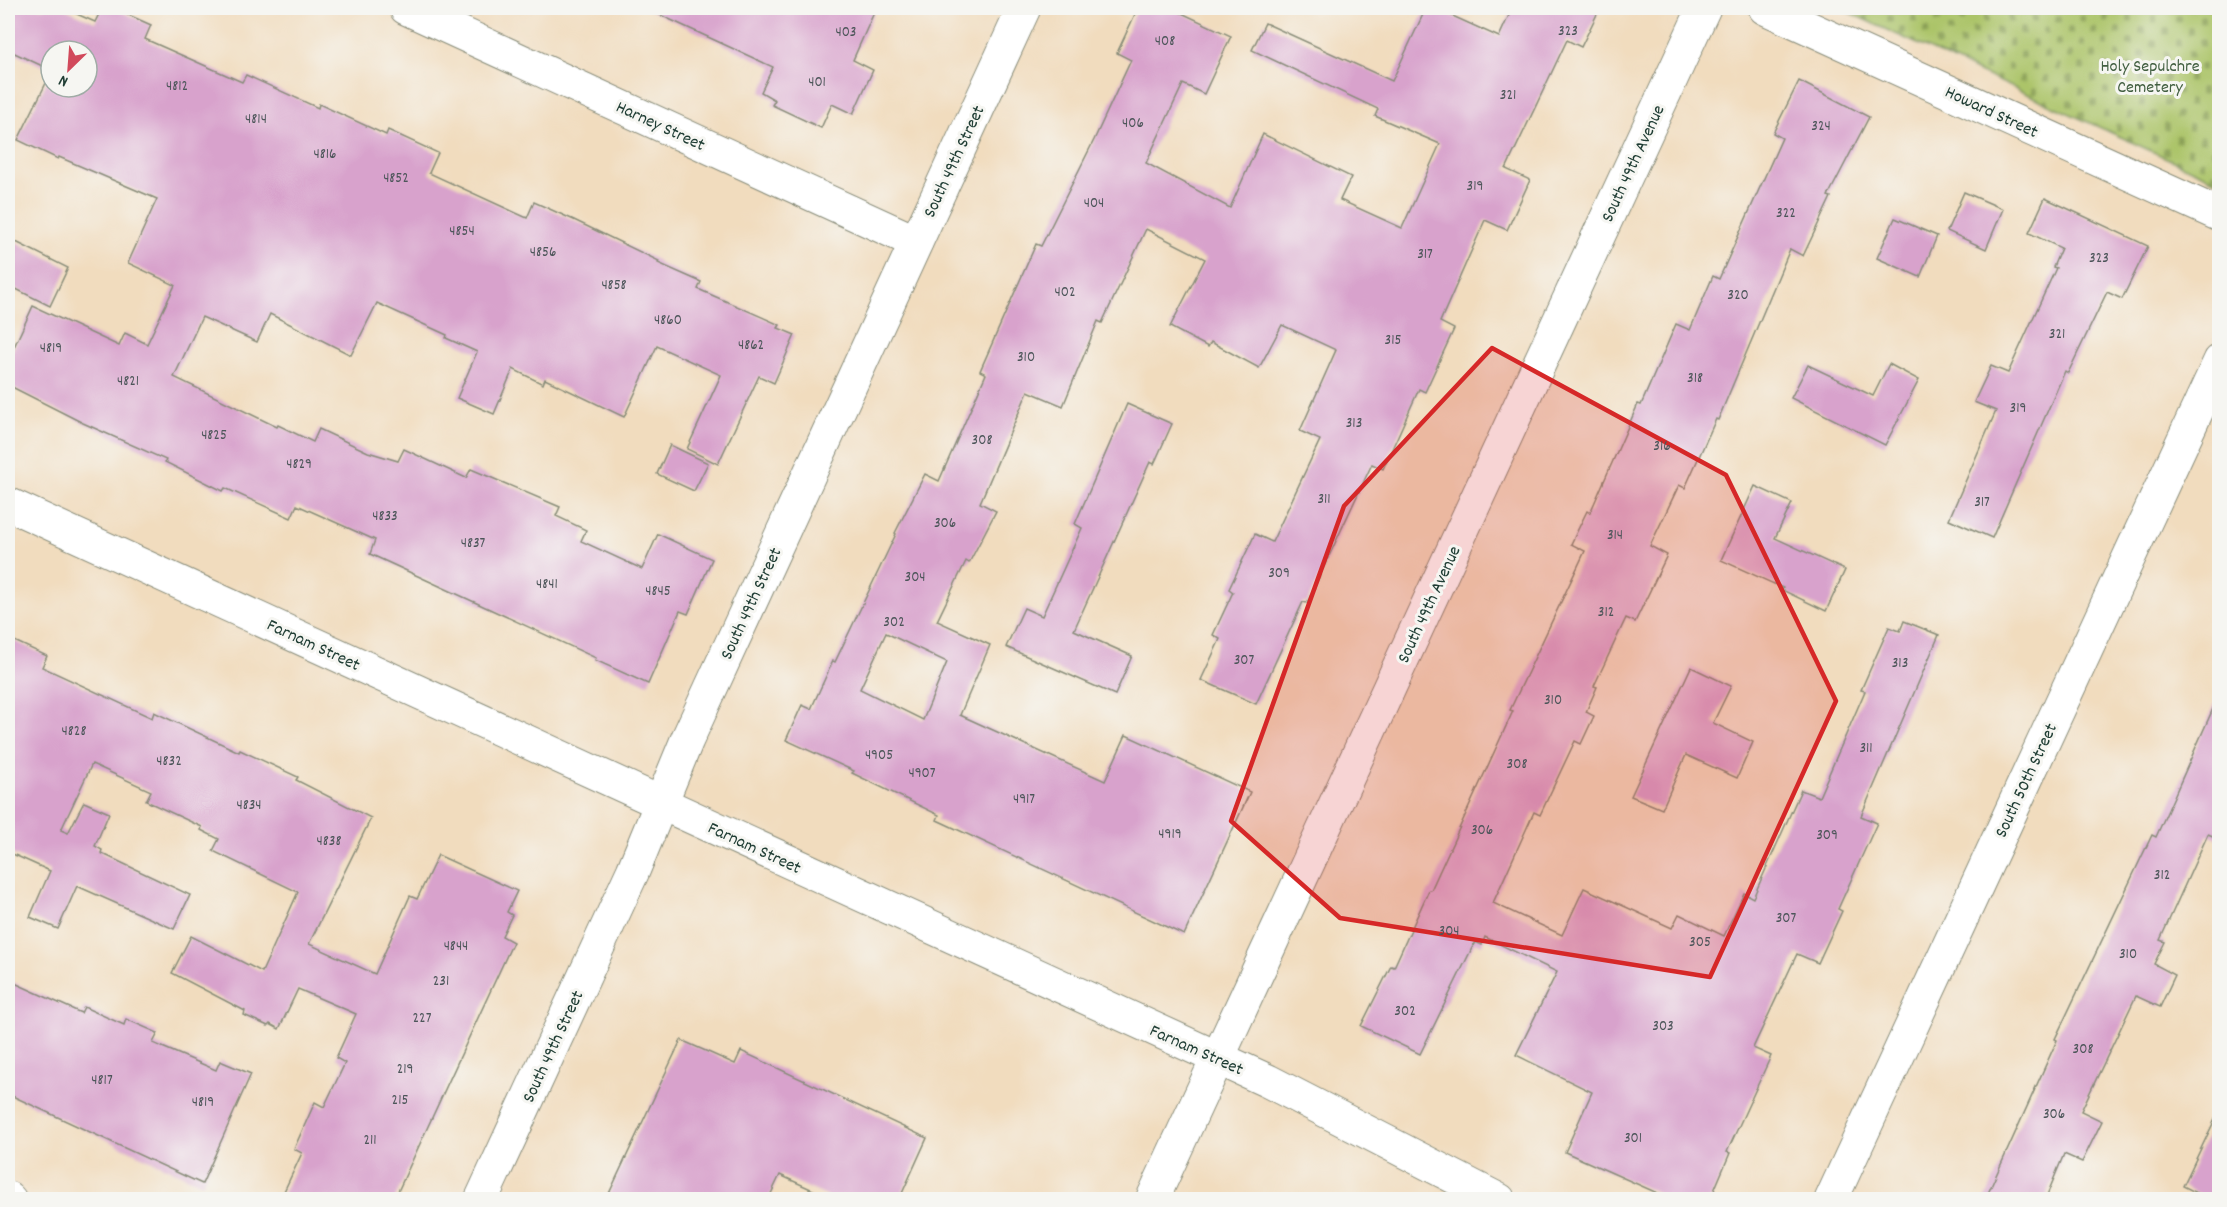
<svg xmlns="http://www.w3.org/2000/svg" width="2227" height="1207" font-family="Dekko,sans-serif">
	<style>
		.cemetery { fill: url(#cemetery-stones); stroke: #66804e; stroke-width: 1.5 }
		.building { fill: #d8a2cc; fill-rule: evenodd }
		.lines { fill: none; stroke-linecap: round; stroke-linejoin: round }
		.minor-casing { stroke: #888c79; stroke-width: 35 }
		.secondary-casing { stroke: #888c79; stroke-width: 35 }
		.minor { stroke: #fff; stroke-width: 33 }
		.secondary { stroke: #fff; stroke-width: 33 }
		.marked { fill: #d62828; fill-opacity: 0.2; stroke: #d62828; stroke-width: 4.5; stroke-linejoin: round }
		.labels { text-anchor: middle; stroke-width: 6; stroke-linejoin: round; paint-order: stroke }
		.number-label { font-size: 15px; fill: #4d565a }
		.park-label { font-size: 18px; fill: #425f41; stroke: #f6f6f2 }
		.street-label { font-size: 18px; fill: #1f3d34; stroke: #f6f6f2 }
	</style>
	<defs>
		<pattern id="cemetery-stones" width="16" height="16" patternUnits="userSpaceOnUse" patternTransform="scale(1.5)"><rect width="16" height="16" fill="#acc469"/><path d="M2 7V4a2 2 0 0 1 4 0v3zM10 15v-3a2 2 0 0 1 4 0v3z" fill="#8ba057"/></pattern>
	</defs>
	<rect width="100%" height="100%" fill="#f6f6f2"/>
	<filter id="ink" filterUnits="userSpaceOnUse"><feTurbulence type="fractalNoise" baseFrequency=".0167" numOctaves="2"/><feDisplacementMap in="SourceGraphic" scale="12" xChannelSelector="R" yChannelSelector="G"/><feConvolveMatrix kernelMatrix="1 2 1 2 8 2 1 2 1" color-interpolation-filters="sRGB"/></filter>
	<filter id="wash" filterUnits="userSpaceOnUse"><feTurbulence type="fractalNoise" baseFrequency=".008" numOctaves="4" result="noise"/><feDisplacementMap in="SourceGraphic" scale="24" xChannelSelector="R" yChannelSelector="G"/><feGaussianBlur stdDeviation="1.35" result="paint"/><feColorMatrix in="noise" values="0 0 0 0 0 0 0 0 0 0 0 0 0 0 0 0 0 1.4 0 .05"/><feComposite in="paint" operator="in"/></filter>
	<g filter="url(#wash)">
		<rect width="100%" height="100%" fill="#f1dcbe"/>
		<path class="cemetery" d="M1839 8H2219V182Z"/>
		<g id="blocks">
			<g class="building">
				<path d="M8 8H63L95 22 102 8H113L151 25 145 39 242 82 246 75 318 108 319 104 386 135 388 130 438 153 429 173 527 218 534 202 574 220 659 261 658 263 701 282 698 289 780 325 778 328 795 335 774 383 759 376 718 464 687 449 721 375 657 346 624 417 545 379 543 384 513 369 494 414 457 398 477 352 446 338 447 335 377 303 351 355 270 314 257 342 202 317 174 377 277 427 278 425 313 442 319 429 368 452 398 461 404 449 466 478 471 469 560 507 556 516 586 530 581 541 642 569 658 534 712 559 688 614 680 611 648 684 595 660 596 658 370 554 375 540 297 505 291 518 225 488 223 491 165 462 166 460 83 423 8 385V360L33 306 119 346 125 333 147 344 175 285 128 263 157 199 59 157 58 159 18 140 51 73V87H87V51H51V70L8 50Z"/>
				<path d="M645 8H876L853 60 873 70 853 114 832 104 821 128 772 105 775 100 761 92 773 67Z"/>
				<path d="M1138 8H1171L1231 36 1204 94 1183 84 1146 163 1230 208 1263 134 1351 177 1340 200 1402 228 1440 144 1375 116 1378 109 1252 50 1265 23 1392 81 1426 8H1435L1499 37 1510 13 1499 8H1600L1581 47 1567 40 1506 169 1530 180 1507 230 1485 220 1440 322 1454 329 1425 392 1419 389 1383 469 1372 464 1307 603 1303 602 1256 704 1201 680 1220 639 1213 635 1233 592 1229 589 1255 534 1272 542 1320 440 1300 431 1336 350 1282 325 1259 368 1211 342 1208 347 1170 327 1205 259 1146 229 1102 323 1098 321 1063 406 1028 391 980 503 996 511 969 563 966 561 937 621 990 645 960 715 1105 781 1126 735 1250 792 1184 935 937 820 939 815 852 773 854 771 786 740 802 705 811 709 833 661 835 662 896 534 895 533 925 474 939 481 986 374 980 371 1036 244 1041 246 1094 140 1131 60 1117 53ZM886 633 947 662 923 720 860 689Z"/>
				<path d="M1799 81 1869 117 1828 196 1831 197 1803 256 1790 249 1718 420 1716 419 1685 488 1679 485 1650 546 1667 555 1635 622 1626 618 1594 686 1597 687 1586 712 1594 716 1581 744 1575 741 1540 815 1534 812 1493 903 1562 935 1584 888 1672 928 1679 914 1724 936 1744 893 1753 898 1801 790 1819 797 1865 691 1861 690 1889 627 1900 631 1904 621 1939 635 1861 816 1877 823 1838 909 1842 911 1818 963 1797 954 1753 1048 1771 1056 1727 1152 1730 1153 1710 1200H1673L1565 1152 1592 1092 1516 1055 1557 972 1485 937 1482 945 1475 942 1420 1054 1361 1026 1391 966 1394 967 1429 890H1431L1513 711 1510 710 1585 551 1571 544 1587 511 1590 513 1638 404 1641 405 1676 324 1690 330 1713 276 1719 279 1782 138 1773 133Z"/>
				<path d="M1964 192 2003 209 1986 249 1947 231Z"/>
				<path d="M2045 198 2148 246 2122 299 2107 292 2068 373 2065 371 1992 538 1949 519 1996 411 1974 402 1991 366 2008 373 2056 268 2053 267 2061 248 2029 233Z"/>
				<path d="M1895 218 1937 236 1920 277 1877 258Z"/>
				<path d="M8 238 68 268 50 306 8 285Z"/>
				<path d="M1889 364 1919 380 1885 445 1791 398 1808 365 1873 396Z"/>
				<path d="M1127 404 1172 424 1154 464 1150 462 1074 630 1132 656 1115 695 1006 647 1024 608 1042 616 1082 528 1075 524Z"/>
				<path d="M670 445 708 463 694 491 657 474Z"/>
				<path d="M1755 486 1792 503 1775 538 1845 570 1826 611 1782 590 1783 588 1721 560Z"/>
				<path d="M8 638 47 656 42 667 152 718 154 712 239 752 240 750 298 777 296 780 371 818 309 944 375 974 410 896 417 899 438 855 517 891 507 912 512 915 502 936 513 942 394 1200H280L302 1153 294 1149 315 1102 324 1107 345 1063 336 1058 356 1014 298 989 279 1029 270 1024 268 1026 244 1015 245 1011 172 973 191 936 262 972 298 892 213 851 219 839 201 830 202 827 146 801 151 791 92 764 61 830 68 833 84 802 109 813 95 846 102 850 101 853 190 895 174 929 77 886 58 929 30 917 50 871 8 852Z"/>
				<path d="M1691 667 1731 686 1713 723 1753 742 1737 778 1686 755 1662 809 1631 796Z"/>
				<path d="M2220 693V839L2208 834 2160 940 2165 942 2154 964 2175 975 2160 1007 2136 996 2081 1111 2102 1121 2082 1162 2064 1154 2045 1200H1985L2057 1040 2055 1039 2152 835 2156 837Z"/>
				<path d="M8 980 81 1013 84 1007 124 1025 126 1019 158 1033 153 1043 216 1070 220 1061 251 1074 202 1184 8 1094Z"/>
				<path d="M681 1040 735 1064 741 1051 927 1138 899 1200H835L780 1175 768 1200H606Z"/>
				<path d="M2220 1109V1200H2211L2183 1186Z"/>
			</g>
		</g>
	</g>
	<g filter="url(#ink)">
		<use href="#blocks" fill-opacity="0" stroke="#888c79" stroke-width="1.5"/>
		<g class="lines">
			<g class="minor-casing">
				<g id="minor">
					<path d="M406 8 916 242"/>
					<path d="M1765 8 2220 215"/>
					<path d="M8 1198 10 1200"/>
					<path d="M481 1200 633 871 687 740 1024 8"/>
					<path d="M1152 1200 1704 8"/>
				</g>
			</g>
			<g class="secondary-casing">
				<g id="secondary">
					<path d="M8 504 1268 1081 1499 1200"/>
					<path d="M1831 1200 2220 361"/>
				</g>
			</g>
			<use href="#minor" class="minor"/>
			<use href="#secondary" class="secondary"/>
		</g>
	</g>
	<path class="marked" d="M1492 348 1726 475 1836 701 1710 977 1340 918 1231 821 1344 506Z"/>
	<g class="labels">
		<g class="number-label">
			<text x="1568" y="35">323</text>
			<text x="846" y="36">403</text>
			<text x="1165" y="45">408</text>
			<text x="817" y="86">401</text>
			<text x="177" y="90">4812</text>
			<text x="1508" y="99">321</text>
			<text x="256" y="123">4814</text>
			<text x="1133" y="127">406</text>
			<text x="1821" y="130">324</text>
			<text x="325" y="158">4816</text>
			<text x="396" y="182">4852</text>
			<text x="1475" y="190">319</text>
			<text x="1094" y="207">404</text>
			<text x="1786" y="217">322</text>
			<text x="462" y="235">4854</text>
			<text x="543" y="256">4856</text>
			<text x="1425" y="258">317</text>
			<text x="2099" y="262">323</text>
			<text x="614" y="289">4858</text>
			<text x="1065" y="296">402</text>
			<text x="1738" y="299">320</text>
			<text x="668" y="324">4860</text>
			<text x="2057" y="338">321</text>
			<text x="1393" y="344">315</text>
			<text x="751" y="349">4862</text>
			<text x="51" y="352">4819</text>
			<text x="1026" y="361">310</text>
			<text x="1695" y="382">318</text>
			<text x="128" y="385">4821</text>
			<text x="2018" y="412">319</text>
			<text x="1354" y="427">313</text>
			<text x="214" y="439">4825</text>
			<text x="982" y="444">308</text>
			<text x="1662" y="450">316</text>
			<text x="299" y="468">4829</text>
			<text x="1324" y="503">311</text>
			<text x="1982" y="506">317</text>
			<text x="385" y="520">4833</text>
			<text x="945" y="527">306</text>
			<text x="1615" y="539">314</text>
			<text x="473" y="547">4837</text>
			<text x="1279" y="577">309</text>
			<text x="915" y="581">304</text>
			<text x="547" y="588">4841</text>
			<text x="658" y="595">4845</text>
			<text x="1606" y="616">312</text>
			<text x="894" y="626">302</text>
			<text x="1244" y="664">307</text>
			<text x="1900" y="667">313</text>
			<text x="1553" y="704">310</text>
			<text x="74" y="735">4828</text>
			<text x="1866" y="752">311</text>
			<text x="879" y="759">4905</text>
			<text x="169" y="765">4832</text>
			<text x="1517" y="768">308</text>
			<text x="922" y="777">4907</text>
			<text x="1024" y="803">4917</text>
			<text x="249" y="809">4834</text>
			<text x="1482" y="834">306</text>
			<text x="1170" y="838">4919</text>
			<text x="1827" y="839">309</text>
			<text x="329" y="845">4838</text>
			<text x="2162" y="879">312</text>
			<text x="1786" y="922">307</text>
			<text x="1449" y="935">304</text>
			<text x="1700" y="946">305</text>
			<text x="456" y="950">4844</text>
			<text x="2128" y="958">310</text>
			<text x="441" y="985">231</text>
			<text x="1405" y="1015">302</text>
			<text x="422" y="1022">227</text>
			<text x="1663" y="1030">303</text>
			<text x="2083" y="1053">308</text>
			<text x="405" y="1073">219</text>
			<text x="102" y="1084">4817</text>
			<text x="400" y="1104">215</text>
			<text x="203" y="1106">4819</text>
			<text x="2054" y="1118">306</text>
			<text x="1633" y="1142">301</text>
			<text x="370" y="1144">211</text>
		</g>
		<g class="park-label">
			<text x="2150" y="71">Holy Sepulchre<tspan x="2150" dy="21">Cemetery</tspan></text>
		</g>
		<g class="street-label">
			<text transform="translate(1992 111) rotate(25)" y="6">Howard Street</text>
			<text transform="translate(661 125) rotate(25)" y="6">Harney Street</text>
			<text transform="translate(953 161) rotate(-65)" y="6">South 49th Street</text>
			<text transform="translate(1632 163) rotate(-65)" y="6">South 49th Avenue</text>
			<text transform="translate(750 603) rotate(-65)" y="6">South 49th Street</text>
			<text transform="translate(1428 604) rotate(-65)" y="6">South 49th Avenue</text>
			<text transform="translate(314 644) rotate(25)" y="6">Farnam Street</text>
			<text transform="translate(2025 780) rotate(-65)" y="6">South 50th Street</text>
			<text transform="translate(755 847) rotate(25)" y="6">Farnam Street</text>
			<text transform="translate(552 1046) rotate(-65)" y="6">South 49th Street</text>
			<text transform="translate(1197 1049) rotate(24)" y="6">Farnam Street</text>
		</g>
	</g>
	<rect width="2227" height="1207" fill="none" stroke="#f6f6f2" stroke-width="30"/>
	<g transform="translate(69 69) rotate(205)"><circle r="28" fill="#f6f6f2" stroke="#a0aca6" stroke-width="1.5"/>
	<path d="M0-4.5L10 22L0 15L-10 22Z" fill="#d1495b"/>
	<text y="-9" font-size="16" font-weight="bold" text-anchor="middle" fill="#1f3d34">N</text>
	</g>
</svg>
